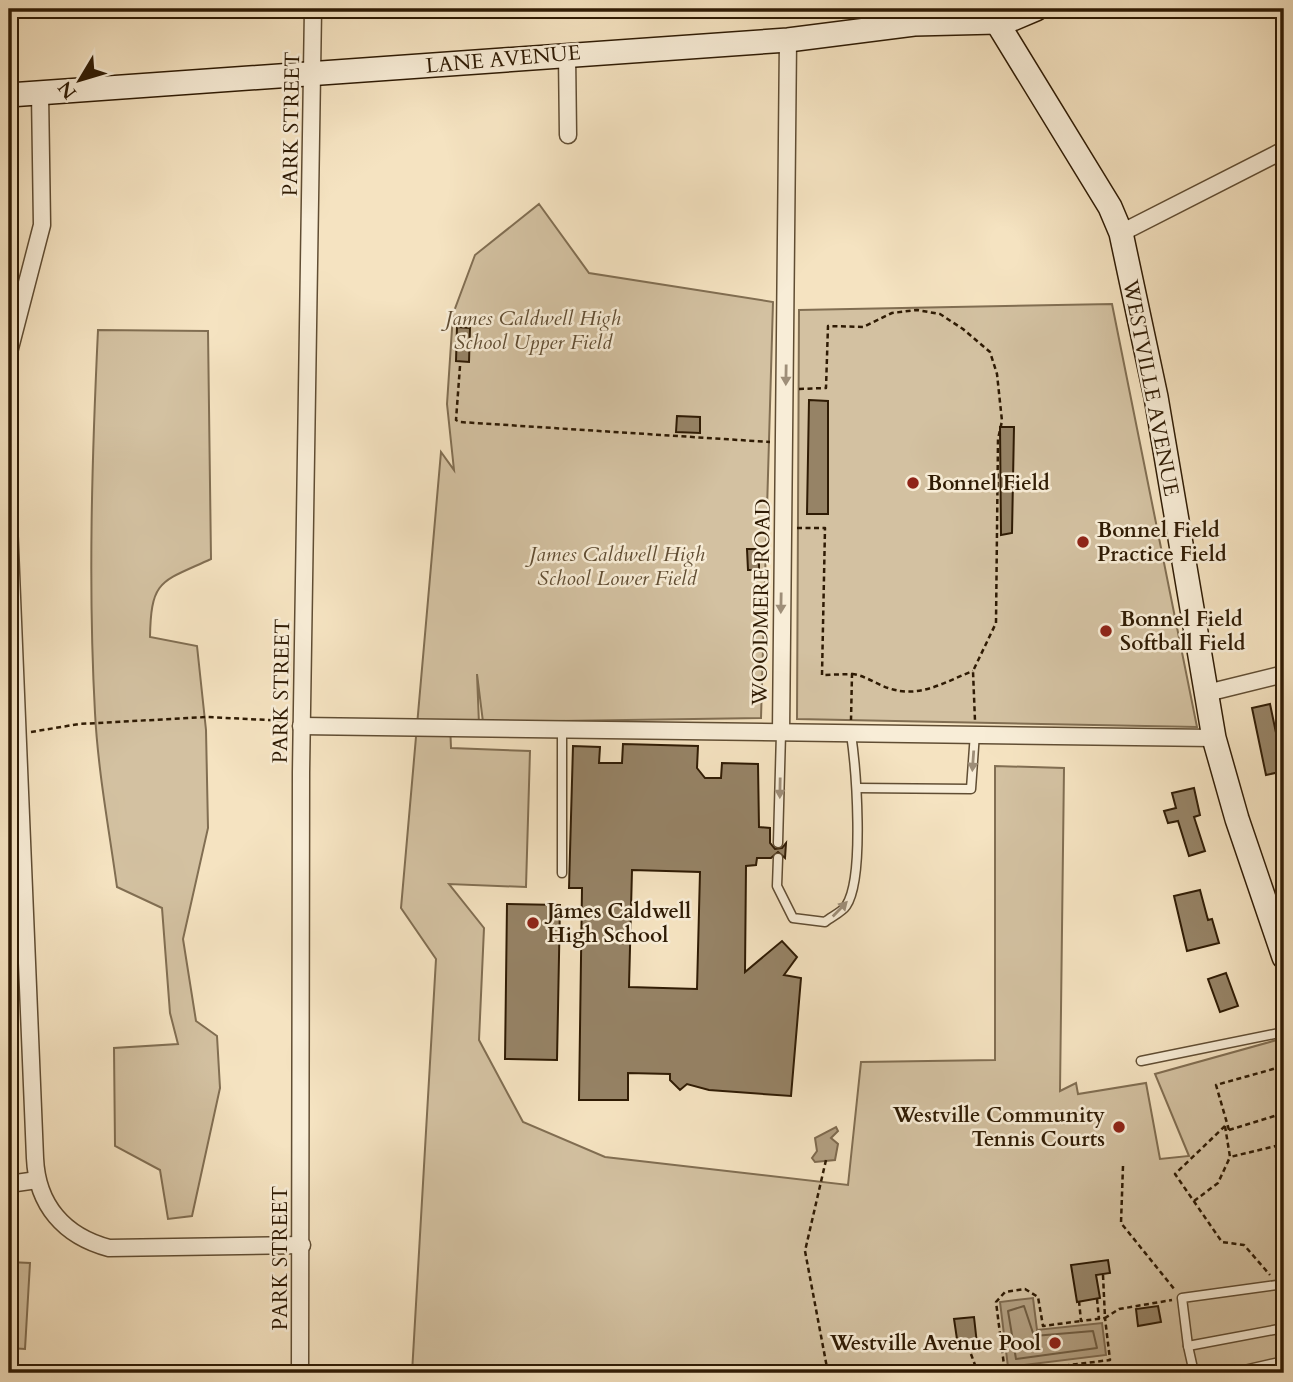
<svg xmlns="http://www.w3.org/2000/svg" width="1293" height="1382" font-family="Cardo,serif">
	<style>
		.green { fill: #d3c1a1; stroke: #816e52; stroke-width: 2 }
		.water { fill: #b29f81; stroke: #7e6a4f; stroke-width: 2 }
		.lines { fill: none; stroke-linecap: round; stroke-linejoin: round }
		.shore { stroke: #705d42; stroke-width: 2 }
		.building { fill: #968366; stroke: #2f1b04; stroke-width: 2; fill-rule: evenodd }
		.lane-casing { stroke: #604d33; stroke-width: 11 }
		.street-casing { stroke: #604d33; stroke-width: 19 }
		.secondary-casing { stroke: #2f1b04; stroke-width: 26 }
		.path { stroke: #2f1b04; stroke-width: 2.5; stroke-dasharray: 5 3.5; stroke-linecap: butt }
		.lane { stroke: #f8edd7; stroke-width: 8 }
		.street { stroke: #f8edd7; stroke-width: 16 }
		.secondary { stroke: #f8edd7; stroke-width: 23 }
		.oneway { fill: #9e8e78 }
		.poi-dot { fill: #8f2418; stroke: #f8edd7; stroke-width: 2.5 }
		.labels { text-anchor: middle; stroke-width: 5; stroke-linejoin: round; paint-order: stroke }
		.street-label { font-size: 21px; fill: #2f1b04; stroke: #f8edd7 }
		.park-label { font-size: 21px; font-style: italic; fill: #604d33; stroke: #f8edd7 }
		.poi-label { font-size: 21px; font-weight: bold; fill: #2f1b04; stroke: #f8edd7; text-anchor: start }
	</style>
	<rect width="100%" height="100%" fill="#f5e3c1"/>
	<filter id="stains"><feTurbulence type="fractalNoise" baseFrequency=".00286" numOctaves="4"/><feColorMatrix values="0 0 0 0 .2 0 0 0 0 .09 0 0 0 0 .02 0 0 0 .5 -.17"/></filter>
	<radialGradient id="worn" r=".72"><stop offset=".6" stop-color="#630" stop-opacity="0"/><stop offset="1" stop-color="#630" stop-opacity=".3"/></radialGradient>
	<g class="green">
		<path d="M539 204 589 273 773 302 761 718 483 722 477 674 479 724 450 723 451 748 530 751 526 887 449 884 484 928 479 1040 523 1122 605 1157 848 1185 861 1062 995 1060V766L1064 768 1060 1091 1076 1083 1078 1094 1146 1083 1160 1159 1189 1156 1155 1074 1284 1038V1373H690L679 1370 671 1373H412L436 959 401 908 441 452 454 470 447 404 453 314 475 255Z"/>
		<path d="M1112 304 1197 727 797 719 799 310Z"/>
		<path d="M98 330 208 331 211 559C161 582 151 579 150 637L197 646 206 730 208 828 183 939 196 1021 217 1036 220 1088 192 1216 168 1219 160 1170 115 1146 114 1048 178 1044 170 1013 162 908 117 887C109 829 98 771 95 713 88 585 92 457 98 330Z"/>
		<path d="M9 1262 30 1263 25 1349 9 1348Z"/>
	</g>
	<g class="water">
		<path d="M836 1127 838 1131 831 1138 838 1144 835 1160 815 1162 812 1158 817 1151 815 1138Z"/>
		<path d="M1033 1298 1037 1330 1102 1323 1106 1355 1008 1367 1000 1302Z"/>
	</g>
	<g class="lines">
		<path class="shore" d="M1024 1306 1034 1336 1093 1331 1097 1348 1016 1359 1008 1311Z"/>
	</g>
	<g class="building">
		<path d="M457 327 470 328 469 362 456 361Z"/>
		<path d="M809 400 828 401V514H807Z"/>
		<path d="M677 416 700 417V433L676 432Z"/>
		<path d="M1000 427H1014L1012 533 1001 535Z"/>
		<path d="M747 549H759V570H748Z"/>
		<path d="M1270 704 1284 771 1266 775 1252 708Z"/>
		<path d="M623 744 698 746 697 768 705 778H721L722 763 758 764 759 827 770 828V843L775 849 782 848 786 843 785 858 778 852 771 858H757L756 865 746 866 745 972 782 941 797 957 784 975 801 978 791 1096 709 1090 687 1084 680 1090 670 1080V1074L628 1073V1100H579L582 888H569L573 746 600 747 599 763H622ZM632 870 700 872 697 989 629 987Z"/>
		<path d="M1194 788 1200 815 1194 817 1205 851 1189 856 1178 821 1168 823 1164 811 1176 808 1172 793Z"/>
		<path d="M1200 890 1208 920 1212 919 1219 943 1187 951 1174 896Z"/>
		<path d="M507 904 560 905 557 1060 505 1059Z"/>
		<path d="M1226 973 1238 1006 1220 1012 1208 979Z"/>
		<path d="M1108 1260 1110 1273 1096 1275 1100 1298 1077 1302 1071 1265Z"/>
		<path d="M1158 1306 1161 1322 1138 1326 1136 1309Z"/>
		<path d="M974 1317 977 1344 958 1346 954 1319Z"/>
	</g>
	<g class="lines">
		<g class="lane-casing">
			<g id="lane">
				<path d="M562 731V873"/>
				<path d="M857 788 971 789 975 733"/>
				<path d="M778 843 781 733"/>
				<path d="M778 858 777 886 793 918 825 922C831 917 842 912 846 906 865 878 856 768 851 734"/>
				<path d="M1141 1061 1284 1032"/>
				<path d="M1188 1346 1182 1298 1284 1284"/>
				<path d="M1194 1373 1188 1346 1284 1328"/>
				<path d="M1231 1373 1284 1361"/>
			</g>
		</g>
		<g class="street-casing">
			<g id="street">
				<path d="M567 54 568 135"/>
				<path d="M1121 233 1284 150"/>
				<path d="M9 352 42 225 40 93"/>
				<path d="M9 524 35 1158C37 1205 64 1236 109 1248L302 1245"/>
				<path d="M1207 693 1284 674"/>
				<path d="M301 726 1214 738"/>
				<path d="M781 733 788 40"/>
				<path d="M9 1184 37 1180"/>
				<path d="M300 1373 301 772 313 9"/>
			</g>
		</g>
		<g class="secondary-casing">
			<g id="secondary">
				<path d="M990 11 1110 207 1121 233 1156 397 1214 738 1237 819 1284 957"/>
				<path d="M9 95 788 40 914 24 997 22 1010 20 1036 9"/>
			</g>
		</g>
		<g class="path">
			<path d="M460 366 456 420 460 422 770 442"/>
			<path d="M799 389 826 388 828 326 863 327 892 313 917 310 940 314 963 329 990 352 997 374 1002 421 998 439 996 623 973 671 975 721"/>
			<path d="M797 528H825L822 675 852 674 851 720"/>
			<path d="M852 674C864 675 876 684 888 688 920 699 944 682 973 671"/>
			<path d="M31 732 79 724 207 717 289 721"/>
			<path d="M1225 1126 1175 1174 1222 1242 1244 1245 1270 1275"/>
			<path d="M1225 1126 1230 1157 1284 1144"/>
			<path d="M1229 1130 1216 1085 1284 1066"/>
			<path d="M1229 1130 1284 1113"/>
			<path d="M826 1160 805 1251 828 1373"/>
			<path d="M1123 1166 1121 1223 1175 1290"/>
			<path d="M1194 1201 1218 1183 1230 1157"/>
			<path d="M1103 1275 1105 1318 1119 1309 1172 1300"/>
			<path d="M1097 1299 1099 1319"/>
			<path d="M1079 1301 1081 1321 1105 1318 1110 1360 1005 1373 996 1302 1005 1292 1025 1289 1038 1297 1043 1326 1081 1321"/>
			<path d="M968 1346 978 1373"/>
		</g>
		<use href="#lane" class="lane"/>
		<use href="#street" class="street"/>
		<use href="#secondary" class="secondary"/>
	</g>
	<defs><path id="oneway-solid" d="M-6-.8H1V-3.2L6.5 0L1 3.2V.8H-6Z" transform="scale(1.75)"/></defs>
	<g class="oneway">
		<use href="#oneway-solid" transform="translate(786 375) rotate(91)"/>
		<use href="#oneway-solid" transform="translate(781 603) rotate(91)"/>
		<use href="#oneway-solid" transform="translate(973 761) rotate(94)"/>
		<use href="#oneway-solid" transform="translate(780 788) rotate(91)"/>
		<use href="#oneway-solid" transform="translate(840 909) rotate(-46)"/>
	</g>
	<g class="poi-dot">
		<circle cx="913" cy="483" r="7"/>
		<circle cx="1083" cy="542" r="7"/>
		<circle cx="1106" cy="631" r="7"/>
		<circle cx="533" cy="923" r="7"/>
		<circle cx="1119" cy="1127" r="7"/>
		<circle cx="1055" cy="1343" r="7"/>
	</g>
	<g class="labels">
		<g class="street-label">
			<text transform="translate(503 59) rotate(-5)" y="7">LANE AVENUE</text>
			<text transform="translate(291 124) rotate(-89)" y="7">PARK STREET</text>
			<text transform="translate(1151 388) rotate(79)" y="7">WESTVILLE AVENUE</text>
			<text transform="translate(761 602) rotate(-89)" y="7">WOODMERE ROAD</text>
			<text transform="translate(281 691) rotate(-89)" y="7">PARK STREET</text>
			<text transform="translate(280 1258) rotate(-90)" y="7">PARK STREET</text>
		</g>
		<g class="park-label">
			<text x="533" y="325">James Caldwell High<tspan x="533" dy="24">School Upper Field</tspan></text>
			<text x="617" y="561">James Caldwell High<tspan x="617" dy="24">School Lower Field</tspan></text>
		</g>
		<g class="poi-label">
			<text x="927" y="490">Bonnel Field</text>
			<text x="1097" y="537">Bonnel Field<tspan x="1097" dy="24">Practice Field</tspan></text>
			<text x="1120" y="626">Bonnel Field<tspan x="1120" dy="24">Softball Field</tspan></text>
			<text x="547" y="918">James Caldwell<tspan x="547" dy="24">High School</tspan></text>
			<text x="1105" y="1122" text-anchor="end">Westville Community<tspan x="1105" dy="24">Tennis Courts</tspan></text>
			<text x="1041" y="1350" text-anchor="end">Westville Avenue Pool</text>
		</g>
	</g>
	<rect width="1293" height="1382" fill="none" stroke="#f5e3c1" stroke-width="35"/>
	<rect x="10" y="10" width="1272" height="1361" fill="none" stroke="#2f1b04" stroke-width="3.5"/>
	<rect x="18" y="18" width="1258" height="1347" fill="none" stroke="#2f1b04" stroke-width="2"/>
	<g transform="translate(80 80) rotate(232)" stroke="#f8edd7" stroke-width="5" paint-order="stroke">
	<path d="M0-5L12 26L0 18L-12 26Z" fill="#2f1b04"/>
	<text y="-10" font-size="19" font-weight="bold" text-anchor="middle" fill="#2f1b04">N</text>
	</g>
	<rect width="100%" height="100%" filter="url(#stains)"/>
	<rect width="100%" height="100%" fill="url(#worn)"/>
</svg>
